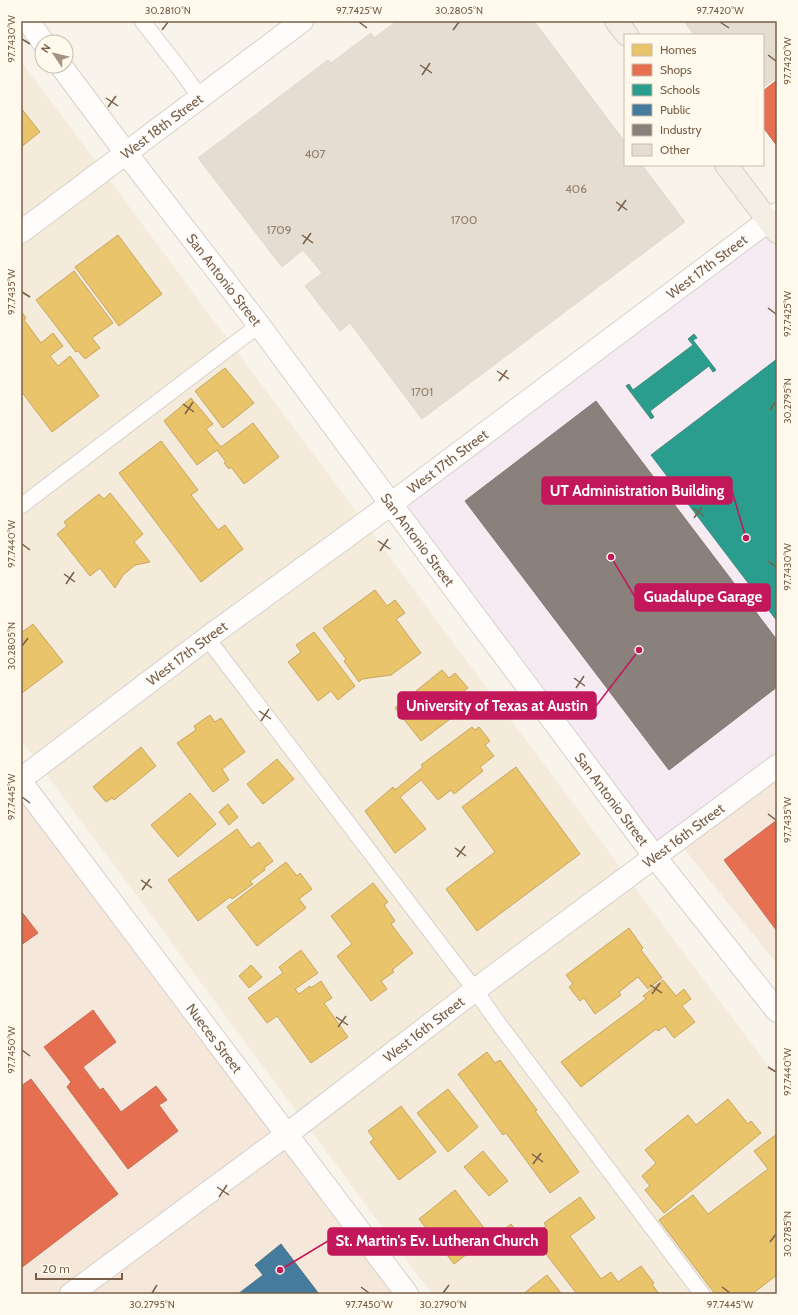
<svg xmlns="http://www.w3.org/2000/svg" width="798" height="1315" font-family="Cabin,sans-serif">
	<style>
		.residential { fill: #f4ebdb }
		.commercial { fill: #f6e7db }
		.education { fill: #f6eaf3 }
		.homes { fill: #e9c46a; stroke: #c7a660 }
		.shops { fill: #e76f51; stroke: #c66a4e }
		.schools { fill: #2a9d8f; stroke: #428a7a }
		.public { fill: #457b9d; stroke: #557384 }
		.industry { fill: #8a817c; stroke: #85776c }
		.building { fill: #e5ddd2; stroke: #e1d8cc }
		.lines { fill: none; stroke-linecap: round; stroke-linejoin: round }
		.service-casing { stroke: #d7d1c9; stroke-width: 17 }
		.minor-casing { stroke: #d7d1c9; stroke-width: 24 }
		.primary-casing { stroke: #d7cfc5; stroke-width: 24 }
		.service { stroke: #fefdfc; stroke-width: 15 }
		.minor { stroke: #fefdfc; stroke-width: 22 }
		.primary { stroke: #f3efe5; stroke-width: 22 }
		.ticks { fill: none; stroke: #795f48; stroke-width: 1.5 }
		.labels { text-anchor: middle; stroke-width: 4; stroke-linejoin: round; paint-order: stroke }
		.number-label { font-size: 12px; fill: #96806d }
		.street-label { font-size: 14px; fill: #795f48; stroke: #fffaed }
		.leader { fill: none; stroke: #c2185b; stroke-width: 1.5 }
		.callout-dot { fill: #c2185b; stroke: #fffaed; stroke-width: 1.5 }
		.callout { fill: #c2185b; stroke: #c2185b; stroke-width: 1.5 }
		.callout-label { font-size: 15px; text-anchor: middle; font-weight: bold; fill: #fff }
		.neatline { fill: none; stroke: #795f48; stroke-width: 1.5 }
		.ticks-label { font-size: 10px; text-anchor: middle; fill: #795f48 }
	</style>
	<rect width="100%" height="100%" fill="#f8f4eb"/>
	<path class="residential" d="M21 61 777 1078V1291L773 1294H432L24 744 21 746Z"/>
	<g class="commercial">
		<path d="M777 774V964L682 846Z"/>
		<path d="M21 799 394 1294H21Z"/>
	</g>
	<path class="education" d="M768 221 777 232V766L655 857 391 504Z"/>
	<g class="homes">
		<path d="M21 108 40 132 21 147Z"/>
		<path d="M118 235 162 294 119 326 75 267Z"/>
		<path d="M74 271 113 323 92 338 100 348 85 359 78 351 76 352 36 300Z"/>
		<path d="M21 311 26 318 24 320 41 343 53 333 63 346 50 356 58 366 70 356 99 396 52 432 21 391Z"/>
		<path d="M225 368 254 403 223 428 195 391Z"/>
		<path d="M191 398 213 424 206 429 221 447 253 423 279 457 244 484 231 467 229 469 224 463 226 462 217 450 197 465 164 421Z"/>
		<path d="M161 441 198 490 191 495 218 530 225 525 243 549 201 582 119 473Z"/>
		<path d="M110 493 143 534 134 542 150 562 135 565 123 575 115 588 100 568 90 576 57 534 67 526 64 522 99 494 104 499Z"/>
		<path d="M375 590 387 606 395 600 405 613 396 619 421 653 391 675 362 679 359 682 344 661 346 659 323 628Z"/>
		<path d="M33 624 63 662 22 693 21 633Z"/>
		<path d="M314 632 355 686 338 700 331 691 318 701 288 662 301 652 296 645Z"/>
		<path d="M442 670 449 678 455 673 468 688 461 693 470 704 421 741 395 708Z"/>
		<path d="M210 715 215 722 221 718 245 752 222 769 229 780 213 792 177 743 196 730 194 726Z"/>
		<path d="M472 727 475 730 479 727 490 741 485 745 494 756 480 767 483 771 454 794 451 790 438 800 421 780 400 797 426 829 395 853 365 811 393 787 395 790 423 767 421 765Z"/>
		<path d="M141 747 156 766 114 800 112 798 106 802 93 787Z"/>
		<path d="M277 759 294 779 263 804 247 784Z"/>
		<path d="M516 767 580 854 477 931 446 889 495 852 462 807Z"/>
		<path d="M190 793 216 824 178 857 151 825Z"/>
		<path d="M228 804 238 817 229 825 219 812Z"/>
		<path d="M237 829 251 848 259 842 273 861 264 868 265 870 250 881 253 884 232 899 230 897 198 921 168 880Z"/>
		<path d="M286 862 297 876 300 873 312 889 299 899 306 908 257 946 227 907Z"/>
		<path d="M373 883 388 902 384 905 395 921 391 924 413 953 392 970 394 972 381 981 387 989 371 1001 337 956 352 944 331 916Z"/>
		<path d="M629 928 643 948 641 950 662 978 648 989 638 977 619 992 621 995 595 1014 584 998 580 1001 569 987 573 984 566 975Z"/>
		<path d="M301 950 318 973 295 989 299 994 310 986 311 988 321 981 332 998 324 1003 348 1037 311 1063 277 1016 267 1023 248 998 283 973 279 967Z"/>
		<path d="M251 965 262 977 249 988 239 976Z"/>
		<path d="M663 980 676 996 684 989 691 999 682 1006 695 1022 674 1038 665 1026 658 1031 656 1029 581 1087 561 1062 646 999 643 996Z"/>
		<path d="M487 1052 495 1063 500 1060 537 1110 535 1111 579 1172 550 1193 506 1133 503 1135 458 1074Z"/>
		<path d="M448 1089 478 1127 448 1152 417 1113Z"/>
		<path d="M728 1099 748 1124 751 1121 761 1133 664 1213 645 1190 650 1186 642 1176 656 1163 645 1150 688 1115 696 1125Z"/>
		<path d="M401 1106 436 1152 399 1180 370 1142 374 1139 368 1131Z"/>
		<path d="M777 1134V1275L752 1294H715L659 1220 693 1195 708 1214 768 1169 754 1151Z"/>
		<path d="M483 1151 508 1181 489 1196 464 1167Z"/>
		<path d="M455 1190 484 1228 481 1230 488 1238 454 1264 419 1219Z"/>
		<path d="M580 1197 595 1218 570 1236 601 1279 611 1272 618 1282 641 1266 654 1283 652 1284 659 1294H577L532 1236 546 1226 544 1223Z"/>
		<path d="M511 1224 519 1235 495 1254 487 1244Z"/>
		<path d="M547 1275 561 1293 523 1294Z"/>
	</g>
	<g class="shops">
		<path d="M777 80V146L763 127V91Z"/>
		<path d="M777 820V931L724 860Z"/>
		<path d="M21 911 38 933 21 945Z"/>
		<path d="M93 1010 116 1042 83 1067 100 1090 103 1088 121 1112 156 1086 167 1100 159 1105 178 1131 128 1169 67 1087 71 1082 44 1047Z"/>
		<path d="M31 1079 118 1194 21 1268V1086Z"/>
	</g>
	<g class="schools">
		<path d="M694 334 697 338 693 340 716 370 713 372 709 366 650 411 654 417 651 419 626 386 629 384 633 390 693 345 688 339Z"/>
		<path d="M777 359V621L651 455Z"/>
	</g>
	<path class="public" d="M281 1244 319 1294H238L263 1275 255 1265Z"/>
	<path class="industry" d="M596 401 777 640V687L669 770 465 501Z"/>
	<g class="building">
		<path d="M397 21H534L625 142V165H642L685 222 422 419 350 323 340 331 305 286 322 273 303 250 282 267 198 158 328 60 331 63 371 33 374 38Z"/>
		<path d="M684 21H777V77L763 88V35H694Z"/>
	</g>
	<g class="lines">
		<g class="service-casing">
			<g id="service">
				<path d="M142 21 179 68 200 97"/>
				<path d="M21 506 259 325"/>
				<path d="M207 638 475 990 496 1020 702 1294"/>
			</g>
		</g>
		<g class="minor-casing">
			<g id="minor">
				<path d="M28 21 43 42"/>
				<path id="s1" d="M61 66 126 153 259 325 391 504 655 857 777 1011"/>
				<path id="s2" d="M21 232 302 21"/>
				<path id="s3" d="M21 779 207 638 391 504 777 214"/>
				<path id="s4" d="M21 782 407 1294"/>
				<path id="s5" d="M71 1294 286 1135 475 990 777 766"/>
			</g>
		</g>
		<g class="primary-casing">
			<g id="primary">
				<path d="M616 21 627 35"/>
				<path d="M726 165 777 232"/>
			</g>
		</g>
		<use href="#service" class="service"/>
		<use href="#minor" class="minor"/>
		<use href="#primary" class="primary"/>
	</g>
	<path class="ticks" d="M359 22 367 28M720 22 729 28M162 30 168 22M453 30 459 22M22 39 30 44M768 55 776 61M420 65 432 73M422 75 430 63M106 98 118 106M108 107 116 96M616 202 627 210M618 211 626 200M302 235 313 243M303 244 311 233M22 292 30 297M768 308 776 314M497 371 509 379M499 381 507 370M183 404 194 412M770 410 776 401M185 414 193 402M693 508 704 516M694 518 702 507M378 541 390 549M22 544 30 550M380 551 388 539M768 561 776 567M64 574 75 582M66 584 74 572M22 646 28 638M574 678 585 686M576 688 584 676M259 711 271 719M261 721 269 709M22 797 30 803M768 814 776 820M455 848 466 856M457 857 465 846M141 880 152 888M142 890 150 879M650 985 662 993M652 994 660 983M336 1017 348 1025M338 1027 346 1016M22 1050 30 1056M768 1067 776 1072M532 1154 543 1162M533 1164 541 1153M217 1187 229 1195M219 1197 227 1185M770 1242 776 1234M361 1287 369 1293M722 1287 730 1293M152 1293 157 1285M443 1293 449 1285"/>
	<g class="labels">
		<g class="number-label">
			<text x="315" y="158">407</text>
			<text x="576" y="193">406</text>
			<text x="464" y="224">1700</text>
			<text x="279" y="234">1709</text>
			<text x="422" y="396">1701</text>
		</g>
		<g class="street-label">
			<text dy="5" stroke="none"><textPath href="#s2" startOffset="176">West 18th Street</textPath></text>
			<text dy="5" stroke="none"><textPath href="#s3" startOffset="856">West 17th Street</textPath></text>
			<text dy="5" stroke="none"><textPath href="#s1" startOffset="269">San Antonio Street</textPath></text>
			<text dy="5" stroke="none"><textPath href="#s3" startOffset="532">West 17th Street</textPath></text>
			<text dy="5" stroke="none"><textPath href="#s1" startOffset="593">San Antonio Street</textPath></text>
			<text dy="5" stroke="none"><textPath href="#s3" startOffset="208">West 17th Street</textPath></text>
			<text dy="5" stroke="none"><textPath href="#s1" startOffset="917">San Antonio Street</textPath></text>
			<text dy="5" stroke="none"><textPath href="#s5" startOffset="765">West 16th Street</textPath></text>
			<text dy="5" stroke="none"><textPath href="#s5" startOffset="441">West 16th Street</textPath></text>
			<text dy="5" stroke="none"><textPath href="#s4" startOffset="321">Nueces Street</textPath></text>
		</g>
	</g>
	<path class="leader" d="M746 538L732 491M611 557L635 597M639 650L596 706M280 1270L328 1241"/>
	<g class="callout-dot">
		<circle cx="746" cy="538" r="4"/>
		<circle cx="611" cy="557" r="4"/>
		<circle cx="639" cy="650" r="4"/>
		<circle cx="280" cy="1270" r="4"/>
	</g>
	<g class="callout">
		<rect x="542" y="477" width="190" height="27" rx="4"/>
		<rect x="635" y="584" width="135" height="27" rx="4"/>
		<rect x="398" y="692" width="198" height="27" rx="4"/>
		<rect x="328" y="1228" width="219" height="27" rx="4"/>
	</g>
	<g class="callout-label">
		<text x="637" y="496">UT Administration Building</text>
		<text x="703" y="602">Guadalupe Garage</text>
		<text x="497" y="711">University of Texas at Austin</text>
		<text x="437" y="1246">St. Martin's Ev. Lutheran Church</text>
	</g>
	<rect width="798" height="1315" fill="none" stroke="#fffaed" stroke-width="44"/>
	<rect x="624" y="34" width="140" height="132" fill="#fffaed" stroke="#c9bcab"/>
	<rect x="632" y="44" width="20" height="12" fill="#e9c46a" stroke="#c9bcab"/>
	<text x="660" y="54" font-size="12" fill="#795f48">Homes</text>
	<rect x="632" y="64" width="20" height="12" fill="#e76f51" stroke="#c9bcab"/>
	<text x="660" y="74" font-size="12" fill="#795f48">Shops</text>
	<rect x="632" y="84" width="20" height="12" fill="#2a9d8f" stroke="#c9bcab"/>
	<text x="660" y="94" font-size="12" fill="#795f48">Schools</text>
	<rect x="632" y="104" width="20" height="12" fill="#457b9d" stroke="#c9bcab"/>
	<text x="660" y="114" font-size="12" fill="#795f48">Public</text>
	<rect x="632" y="124" width="20" height="12" fill="#8a817c" stroke="#c9bcab"/>
	<text x="660" y="134" font-size="12" fill="#795f48">Industry</text>
	<rect x="632" y="144" width="20" height="12" fill="#e5ddd2" stroke="#c9bcab"/>
	<text x="660" y="154" font-size="12" fill="#795f48">Other</text>
	<g transform="translate(54 54) rotate(305)"><circle r="19" fill="#fffaed" stroke="#c9bcab"/>
	<path d="M0-3L7 15L0 10L-7 15Z" fill="#a59381"/>
	<text y="-6" font-size="11" font-weight="bold" text-anchor="middle" fill="#795f48">N</text>
	</g>
	<path d="M36 1273v6h86v-6" fill="none" stroke="#795f48" stroke-width="2"/>
	<text x="42" y="1273" font-size="12" fill="#795f48" stroke="#fffaed" stroke-width="3" paint-order="stroke">20 m</text>
	<rect x="22" y="22" width="754" height="1271" class="neatline"/>
	<g class="ticks-label">
		<text x="168" y="14">30.2810°N</text>
		<text x="359" y="14">97.7425°W</text>
		<text x="459" y="14">30.2805°N</text>
		<text x="720" y="14">97.7420°W</text>
		<text transform="translate(11 39) rotate(-90)" y="4">97.7430°W</text>
		<text transform="translate(787 61) rotate(-90)" y="4">97.7420°W</text>
		<text transform="translate(11 292) rotate(-90)" y="4">97.7435°W</text>
		<text transform="translate(787 314) rotate(-90)" y="4">97.7425°W</text>
		<text transform="translate(787 401) rotate(-90)" y="4">30.2795°N</text>
		<text transform="translate(11 544) rotate(-90)" y="4">97.7440°W</text>
		<text transform="translate(787 567) rotate(-90)" y="4">97.7430°W</text>
		<text transform="translate(11 646) rotate(-90)" y="4">30.2805°N</text>
		<text transform="translate(11 797) rotate(-90)" y="4">97.7445°W</text>
		<text transform="translate(787 820) rotate(-90)" y="4">97.7435°W</text>
		<text transform="translate(11 1050) rotate(-90)" y="4">97.7450°W</text>
		<text transform="translate(787 1072) rotate(-90)" y="4">97.7440°W</text>
		<text transform="translate(787 1234) rotate(-90)" y="4">30.2785°N</text>
		<text x="152" y="1308">30.2795°N</text>
		<text x="369" y="1308">97.7450°W</text>
		<text x="443" y="1308">30.2790°N</text>
		<text x="730" y="1308">97.7445°W</text>
	</g>
</svg>
